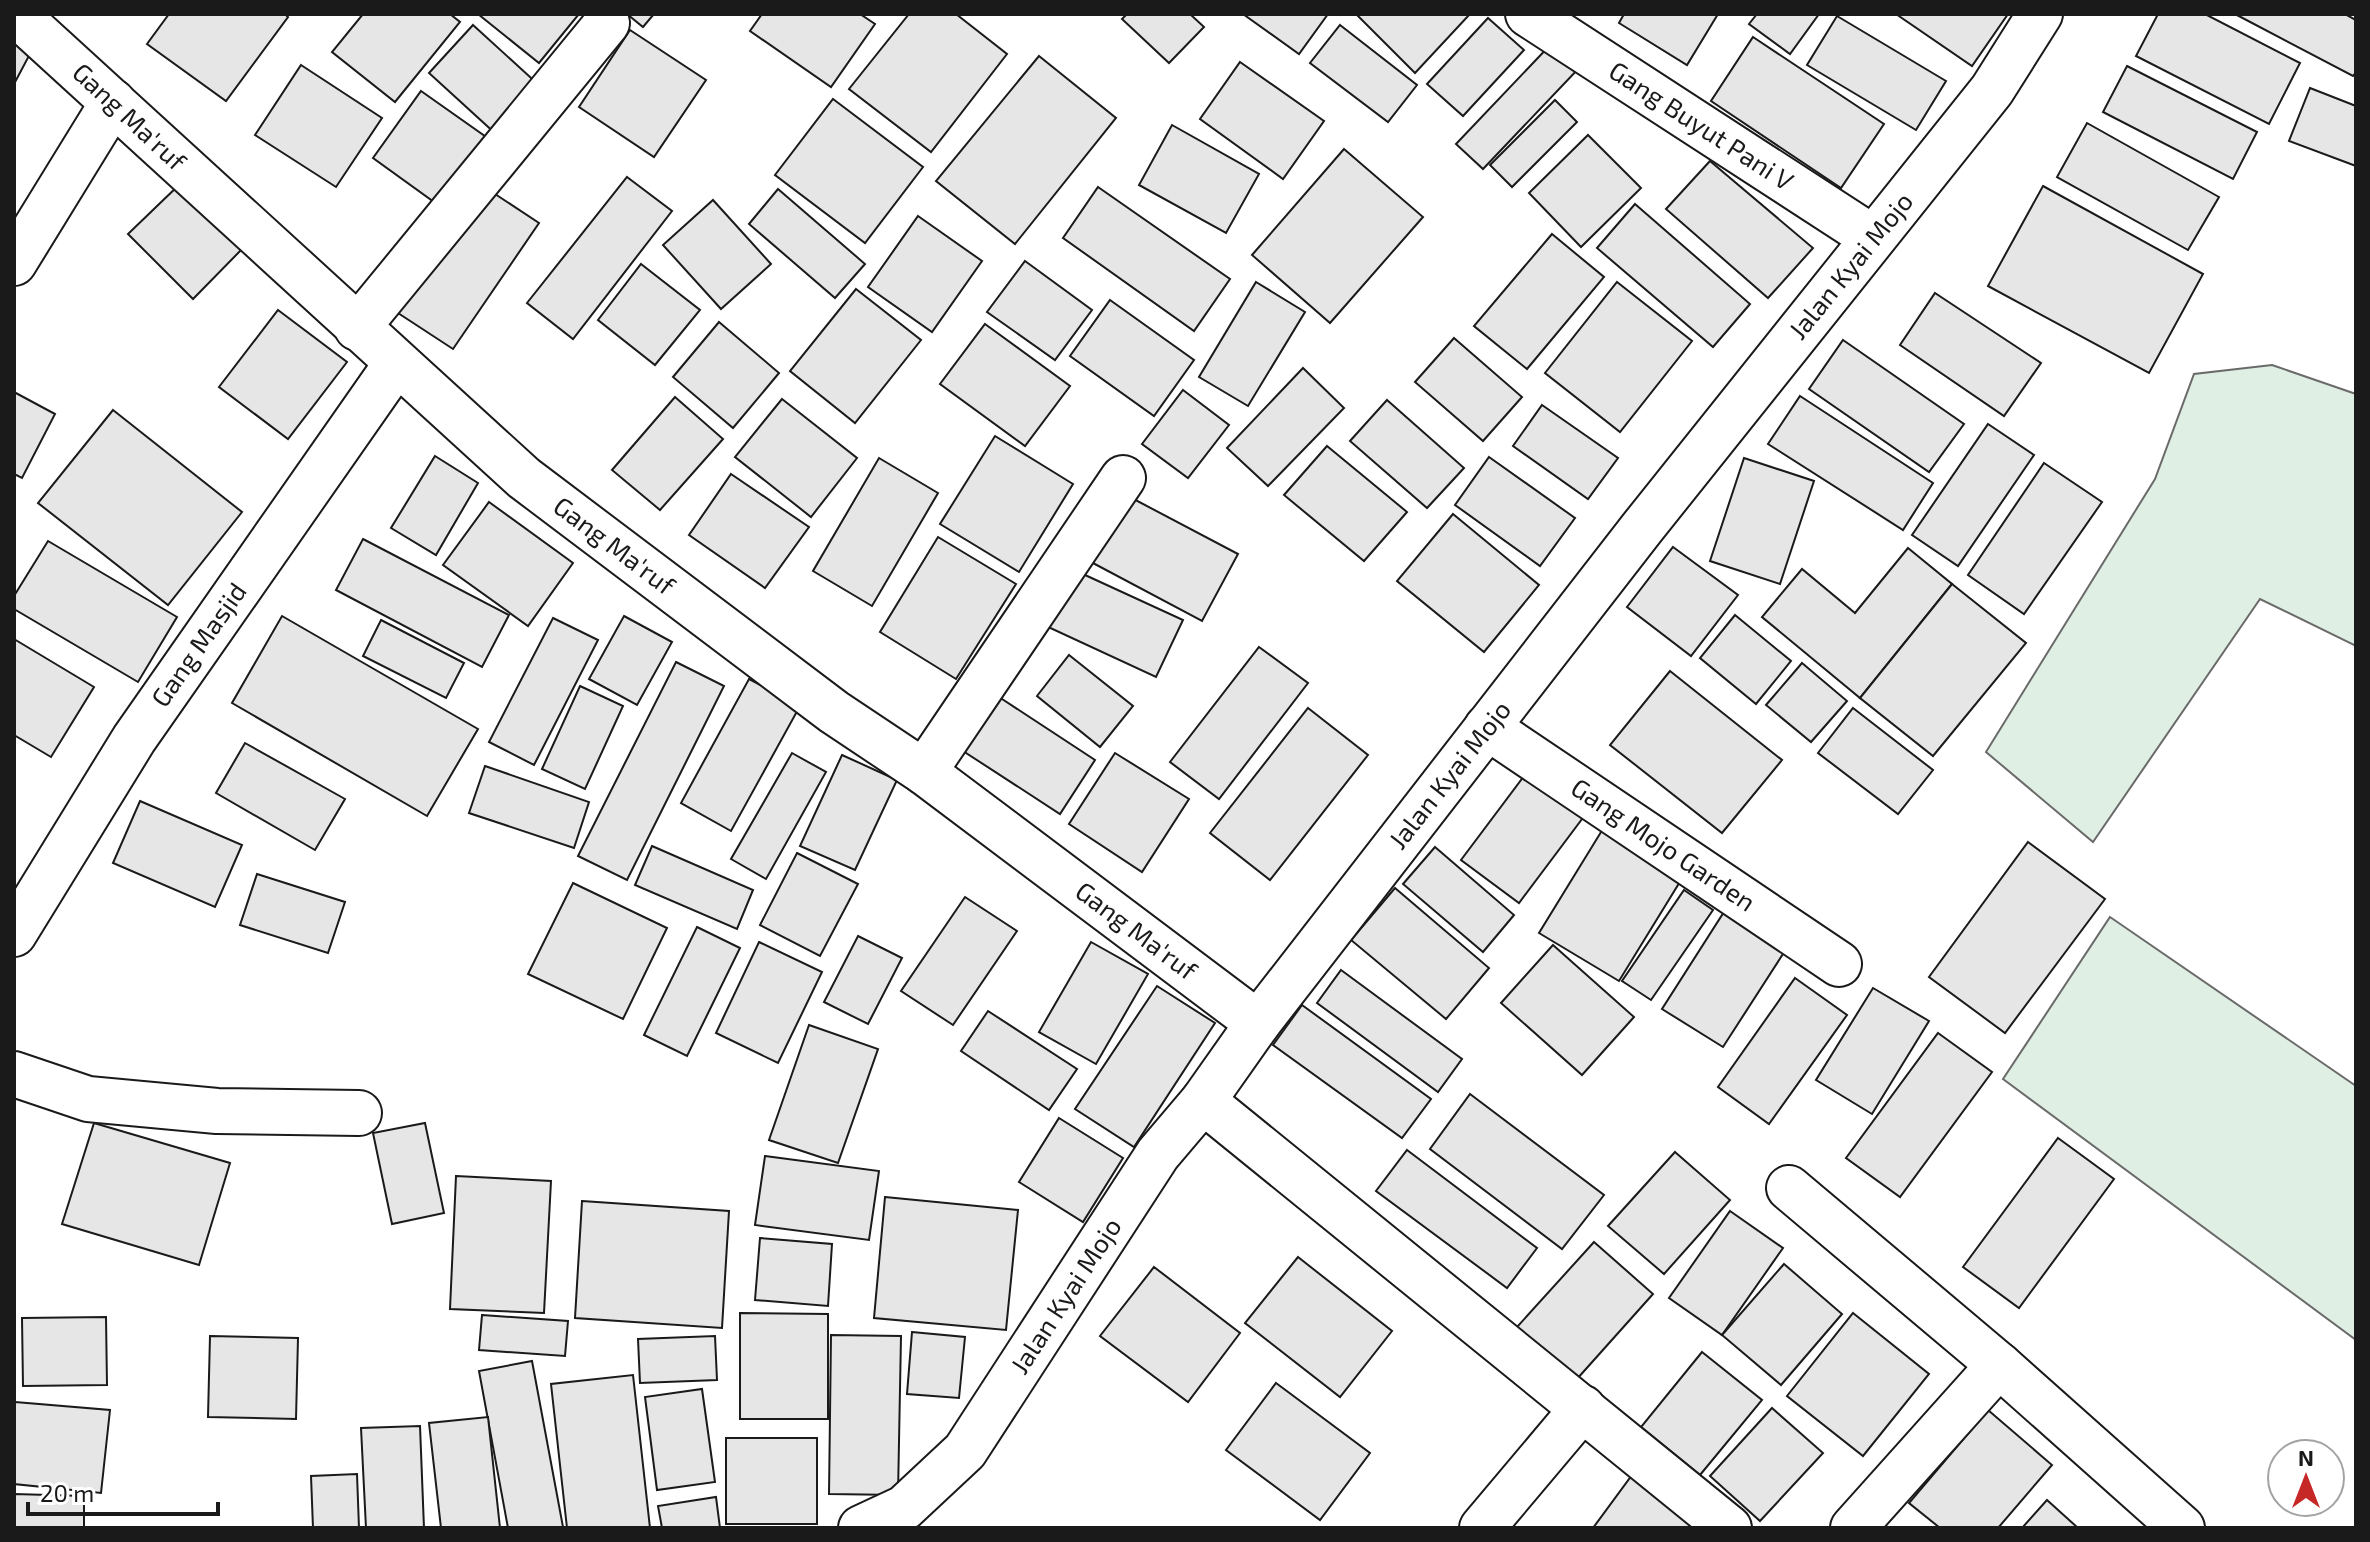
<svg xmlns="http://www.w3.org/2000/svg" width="2370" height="1542" font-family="'Exo 2',sans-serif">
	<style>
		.green { fill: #e0efe3; stroke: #6a6a6a; stroke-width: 2 }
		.building { fill: #e6e6e6; stroke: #1a1a1a; stroke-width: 2 }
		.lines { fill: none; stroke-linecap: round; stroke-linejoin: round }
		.street-casing { stroke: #1a1a1a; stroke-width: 48 }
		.secondary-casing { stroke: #1a1a1a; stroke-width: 48 }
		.street { stroke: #fff; stroke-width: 44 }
		.secondary { stroke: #fff; stroke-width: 44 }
		.labels { text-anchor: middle; stroke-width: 6; stroke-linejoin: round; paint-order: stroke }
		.street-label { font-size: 26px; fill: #1a1a1a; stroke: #fff }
	</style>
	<rect width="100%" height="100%" fill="#fff"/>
	<g class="green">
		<path d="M2272 365 2356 394V646L2260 599 2093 842 1986 752 2155 479 2194 374Z"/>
		<path d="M2110 917 2356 1086V1340L2003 1079Z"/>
	</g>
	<g class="building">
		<path d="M169 14H285L288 17 226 101 147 44Z"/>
		<path d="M363 14H450L460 22 395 102 332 52Z"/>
		<path d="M478 14H579L539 63Z"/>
		<path d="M627 14H654L643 27Z"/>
		<path d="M762 14H860L875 24 831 87 750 31Z"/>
		<path d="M909 14H956L1007 54 931 152 849 89Z"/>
		<path d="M1127 14H1190L1204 27 1169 63 1122 19Z"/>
		<path d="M1243 14H1328L1299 54Z"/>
		<path d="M1356 14H1470L1415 73Z"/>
		<path d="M1624 14H1718L1687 65 1619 23Z"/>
		<path d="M1757 14H1819L1790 54 1749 24Z"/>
		<path d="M1896 14H2008L1972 66Z"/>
		<path d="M2158 14H2205L2300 63 2269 124 2136 56Z"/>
		<path d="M2235 14H2345L2356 20V72L2353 76Z"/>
		<path d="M1837 16 1946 81 1916 130 1807 65Z"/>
		<path d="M1488 18 1524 50 1463 116 1427 84Z"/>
		<path d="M473 25 541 87 497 135 429 73Z"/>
		<path d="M1340 25 1417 85 1388 122 1310 63Z"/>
		<path d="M630 30 706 80 654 157 579 107Z"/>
		<path d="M1753 37 1884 124 1841 188 1711 101Z"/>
		<path d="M1553 42 1580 67 1483 169 1456 144Z"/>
		<path d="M14 43 31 52 14 84Z"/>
		<path d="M1039 56 1116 118 1015 244 936 181Z"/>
		<path d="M1240 62 1324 121 1283 179 1200 119Z"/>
		<path d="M301 65 382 118 336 187 255 135Z"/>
		<path d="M2127 66 2257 132 2233 179 2103 112Z"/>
		<path d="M2310 88 2356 106V166L2289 141Z"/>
		<path d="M421 91 489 139 441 207 373 158Z"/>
		<path d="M833 99 923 167 865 243 775 175Z"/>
		<path d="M1555 100 1577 122 1512 187 1490 165Z"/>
		<path d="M2087 123 2219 197 2188 250 2057 177Z"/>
		<path d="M1172 125 1259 174 1226 233 1139 185Z"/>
		<path d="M1588 135 1641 188 1581 247 1529 193Z"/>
		<path d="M1344 149 1423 217 1330 323 1252 255Z"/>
		<path d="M1710 161 1813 248 1768 298 1666 209Z"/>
		<path d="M627 177 672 211 573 339 527 303Z"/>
		<path d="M181 183 244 247 193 299 128 234Z"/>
		<path d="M483 186 539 223 453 349 398 313Z"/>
		<path d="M2043 186 2203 274 2149 373 1988 286Z"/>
		<path d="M1098 187 1230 279 1194 331 1063 238Z"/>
		<path d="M778 189 865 264 835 298 749 224Z"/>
		<path d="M713 200 771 264 721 309 663 245Z"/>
		<path d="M1635 204 1750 304 1713 347 1597 248Z"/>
		<path d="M918 216 982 261 932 332 868 287Z"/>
		<path d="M1552 234 1604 277 1527 369 1474 326Z"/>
		<path d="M1025 261 1092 310 1055 360 987 312Z"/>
		<path d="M641 264 700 310 655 365 598 320Z"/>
		<path d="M1256 282 1305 312 1248 406 1199 377Z"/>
		<path d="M1617 282 1692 341 1620 432 1545 373Z"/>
		<path d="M856 289 921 340 855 423 790 371Z"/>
		<path d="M1935 293 2041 363 2004 416 1900 345Z"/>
		<path d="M1110 300 1194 360 1154 416 1070 356Z"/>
		<path d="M278 310 347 362 288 439 219 387Z"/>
		<path d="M719 322 779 373 733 428 673 377Z"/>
		<path d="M985 324 1070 386 1025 446 940 384Z"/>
		<path d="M1454 338 1522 397 1483 441 1415 382Z"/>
		<path d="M1843 340 1964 424 1929 472 1809 389Z"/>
		<path d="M1303 368 1344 408 1268 486 1227 448Z"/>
		<path d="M1183 390 1229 425 1188 478 1142 444Z"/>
		<path d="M14 392 55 414 22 478 14 474Z"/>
		<path d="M1800 396 1933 483 1903 530 1768 444Z"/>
		<path d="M675 397 723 439 660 510 612 470Z"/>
		<path d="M782 399 857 458 811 517 735 457Z"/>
		<path d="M1387 400 1464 468 1427 508 1350 441Z"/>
		<path d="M1542 405 1618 458 1588 499 1513 446Z"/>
		<path d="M113 410 242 512 168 605 38 503Z"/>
		<path d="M1988 424 2034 455 1958 566 1912 535Z"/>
		<path d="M995 436 1073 484 1019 572 940 524Z"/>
		<path d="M1327 446 1407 512 1364 561 1284 495Z"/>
		<path d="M435 456 478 483 436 555 391 528Z"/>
		<path d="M1489 457 1575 518 1540 566 1455 505Z"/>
		<path d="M879 458 938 493 872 606 813 571Z"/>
		<path d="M1744 458 1814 481 1780 584 1710 561Z"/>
		<path d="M2044 463 2102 502 2024 614 1968 575Z"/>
		<path d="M731 474 809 527 765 588 689 535Z"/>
		<path d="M1126 495 1238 554 1202 621 1091 562Z"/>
		<path d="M489 502 573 563 528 626 443 565Z"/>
		<path d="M1453 514 1539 585 1484 652 1397 581Z"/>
		<path d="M938 537 1016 584 956 679 880 632Z"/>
		<path d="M363 539 509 615 482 667 336 590Z"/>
		<path d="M48 541 177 617 138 682 14 609V596Z"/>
		<path d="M1673 547 1738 595 1691 656 1627 607Z"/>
		<path d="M1908 548 1952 584 1860 698 1762 617 1802 569 1855 613Z"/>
		<path d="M1072 569 1183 620 1156 677 1046 626Z"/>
		<path d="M1952 584 2026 643 1933 756 1860 698Z"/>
		<path d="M1735 615 1791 661 1756 704 1700 658Z"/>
		<path d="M282 616 478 729 427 816 232 703Z"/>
		<path d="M624 616 672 642 637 705 589 679Z"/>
		<path d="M553 618 598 640 534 765 489 742Z"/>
		<path d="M381 620 464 663 446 698 363 656Z"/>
		<path d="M14 639 94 687 51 757 14 735Z"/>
		<path d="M1259 647 1308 683 1219 799 1170 762Z"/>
		<path d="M1069 655 1133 706 1100 747 1037 696Z"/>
		<path d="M676 662 724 686 627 880 578 856Z"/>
		<path d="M1802 663 1847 701 1811 742 1766 705Z"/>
		<path d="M1670 671 1782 760 1722 833 1610 745Z"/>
		<path d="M749 679 800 706 731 831 681 803Z"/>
		<path d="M580 686 623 706 585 789 542 769Z"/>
		<path d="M999 697 1095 760 1060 814 963 751Z"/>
		<path d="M1308 708 1368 755 1270 880 1210 833Z"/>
		<path d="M1853 708 1933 770 1898 814 1818 753Z"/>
		<path d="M245 743 345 799 315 850 216 793Z"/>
		<path d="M792 753 826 772 766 879 731 859Z"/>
		<path d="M1115 753 1189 799 1142 872 1069 824Z"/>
		<path d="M842 755 897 780 855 870 800 846Z"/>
		<path d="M1533 764 1591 807 1519 903 1461 860Z"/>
		<path d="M485 766 589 802 574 848 469 813Z"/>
		<path d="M140 801 242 845 215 907 113 863Z"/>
		<path d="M1609 819 1689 867 1619 981 1539 933Z"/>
		<path d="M2028 842 2105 899 2005 1033 1929 977Z"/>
		<path d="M652 846 753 890 737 929 635 885Z"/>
		<path d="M1435 847 1514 915 1483 952 1403 884Z"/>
		<path d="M797 853 858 884 820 956 760 925Z"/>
		<path d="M257 874 345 902 328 953 240 925Z"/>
		<path d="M573 883 667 928 623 1019 528 974Z"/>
		<path d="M1395 888 1489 968 1446 1019 1351 940Z"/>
		<path d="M1684 890 1713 910 1651 1000 1622 981Z"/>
		<path d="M965 897 1017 931 953 1025 901 991Z"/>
		<path d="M1731 901 1792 940 1723 1047 1662 1009Z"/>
		<path d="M697 927 740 948 687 1056 644 1035Z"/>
		<path d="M858 936 902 958 868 1024 824 1002Z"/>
		<path d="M759 942 822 972 778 1063 716 1033Z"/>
		<path d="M1091 942 1148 974 1096 1064 1039 1032Z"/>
		<path d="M1553 945 1634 1017 1582 1075 1501 1003Z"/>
		<path d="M1341 970 1462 1059 1438 1092 1317 1003Z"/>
		<path d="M1795 978 1847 1015 1769 1124 1718 1087Z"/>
		<path d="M1157 986 1215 1023 1134 1147 1075 1109Z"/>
		<path d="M1873 988 1929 1021 1872 1114 1816 1080Z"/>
		<path d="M1302 1005 1431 1099 1402 1138 1273 1045Z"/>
		<path d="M988 1011 1077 1069 1049 1110 961 1051Z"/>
		<path d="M809 1025 878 1049 838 1163 769 1140Z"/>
		<path d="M1938 1033 1992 1072 1900 1197 1846 1158Z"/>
		<path d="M1470 1094 1604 1195 1562 1249 1430 1149Z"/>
		<path d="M1059 1118 1123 1158 1083 1222 1019 1182Z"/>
		<path d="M94 1123 230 1163 199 1265 62 1224Z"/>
		<path d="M425 1123 444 1213 392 1224 373 1133Z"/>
		<path d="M2058 1138 2114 1179 2019 1308 1963 1267Z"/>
		<path d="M1407 1150 1537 1248 1507 1288 1376 1191Z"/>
		<path d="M1675 1152 1730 1200 1664 1274 1608 1226Z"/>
		<path d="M765 1156 879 1171 869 1240 755 1225Z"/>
		<path d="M456 1176 551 1181 544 1313 450 1309Z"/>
		<path d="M885 1197 1018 1210 1006 1330 874 1318Z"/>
		<path d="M582 1201 729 1211 722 1328 575 1318Z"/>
		<path d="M1730 1211 1783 1248 1722 1335 1669 1298Z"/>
		<path d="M760 1238 832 1244 828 1306 755 1300Z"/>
		<path d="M1594 1242 1653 1294 1568 1389 1508 1337Z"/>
		<path d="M1298 1257 1392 1331 1340 1397 1245 1323Z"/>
		<path d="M1784 1264 1842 1314 1781 1385 1722 1335Z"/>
		<path d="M1154 1267 1240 1333 1188 1402 1100 1336Z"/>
		<path d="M740 1313 828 1314V1419H740Z"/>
		<path d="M1853 1313 1929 1374 1863 1456 1787 1396Z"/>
		<path d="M482 1315 568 1321 565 1356 479 1350Z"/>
		<path d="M106 1317 107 1385 23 1386 22 1318Z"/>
		<path d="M912 1332 965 1337 959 1398 907 1394Z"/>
		<path d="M831 1335 901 1336 898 1495 829 1494Z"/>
		<path d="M210 1336 298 1338 296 1419 208 1417Z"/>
		<path d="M715 1336 717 1380 640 1383 638 1339Z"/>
		<path d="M1702 1352 1762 1400 1700 1475 1641 1427Z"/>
		<path d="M532 1361 563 1527 508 1528 479 1371Z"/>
		<path d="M633 1375 650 1528H567L551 1384Z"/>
		<path d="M1276 1383 1370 1453 1320 1520 1226 1450Z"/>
		<path d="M702 1389 715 1482 657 1490 645 1397Z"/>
		<path d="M15 1402 110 1410 101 1493 14 1484Z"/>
		<path d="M1772 1408 1823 1453 1760 1521 1710 1476Z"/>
		<path d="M1988 1410 2052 1465 1998 1528H1940L1909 1503Z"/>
		<path d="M488 1417 500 1528H441L429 1423Z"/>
		<path d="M420 1426 424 1528H366L361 1428Z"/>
		<rect x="726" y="1438" width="91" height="86"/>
		<path d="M1635 1471 1713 1528H1593Z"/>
		<path d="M357 1474 359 1528H313L311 1476Z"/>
		<path d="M14 1494 84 1496V1528H14Z"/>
		<path d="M716 1497 720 1528H662L658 1506Z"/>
		<path d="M2047 1500 2078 1528H2022Z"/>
	</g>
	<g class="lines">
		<g class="street-casing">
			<g id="street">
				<path d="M16 14 524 478 834 712 924 772 1258 1023"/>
				<path d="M1528 14 1873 238"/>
				<path d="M14 263 113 102"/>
				<path d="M357 328 607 23"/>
				<path d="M1487 727 1839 964"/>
				<path d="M924 772 1123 478"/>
				<path d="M14 934 134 739 396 364"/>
				<path d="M14 1074 88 1099 217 1111 359 1113"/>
				<path d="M1203 1101 1729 1528"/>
				<path d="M1789 1188 1999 1365"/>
				<path d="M1482 1528 1583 1408"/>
				<path d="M1853 1528 1999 1365 2182 1528"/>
			</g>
		</g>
		<g class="secondary-casing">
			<path id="secondary" d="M861 1528 904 1508 965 1451 1158 1154 1203 1101 1258 1023 1642 528 1992 90 2040 14"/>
		</g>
		<use href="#street" class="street"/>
		<use href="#secondary" class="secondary"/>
	</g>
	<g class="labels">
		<g class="street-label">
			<text transform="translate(129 117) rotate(43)" y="9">Gang Ma'ruf</text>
			<text transform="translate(1701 126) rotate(33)" y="9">Gang Buyut Pani V</text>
			<text transform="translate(1851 266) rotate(-51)" y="9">Jalan Kyai Mojo</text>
			<text transform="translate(614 546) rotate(37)" y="9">Gang Ma'ruf</text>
			<text transform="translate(199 645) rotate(-55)" y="9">Gang Masjid</text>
			<text transform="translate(1450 775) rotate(-52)" y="9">Jalan Kyai Mojo</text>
			<text transform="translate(1663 845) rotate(34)" y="9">Gang Mojo Garden</text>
			<text transform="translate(1136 931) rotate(37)" y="9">Gang Ma'ruf</text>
			<text transform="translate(1066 1296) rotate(-57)" y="9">Jalan Kyai Mojo</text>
		</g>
	</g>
	<rect width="2370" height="1542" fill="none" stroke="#1a1a1a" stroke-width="32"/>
	<g transform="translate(2306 1478)"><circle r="38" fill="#ffffff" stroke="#a3a3a3" stroke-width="2"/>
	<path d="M0-6L14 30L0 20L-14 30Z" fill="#c62828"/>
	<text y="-12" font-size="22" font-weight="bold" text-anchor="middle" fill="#1a1a1a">N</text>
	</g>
	<path d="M28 1502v12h190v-12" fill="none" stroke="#1a1a1a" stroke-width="4"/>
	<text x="40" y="1502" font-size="24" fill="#1a1a1a" stroke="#ffffff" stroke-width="6" paint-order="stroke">20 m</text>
</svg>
